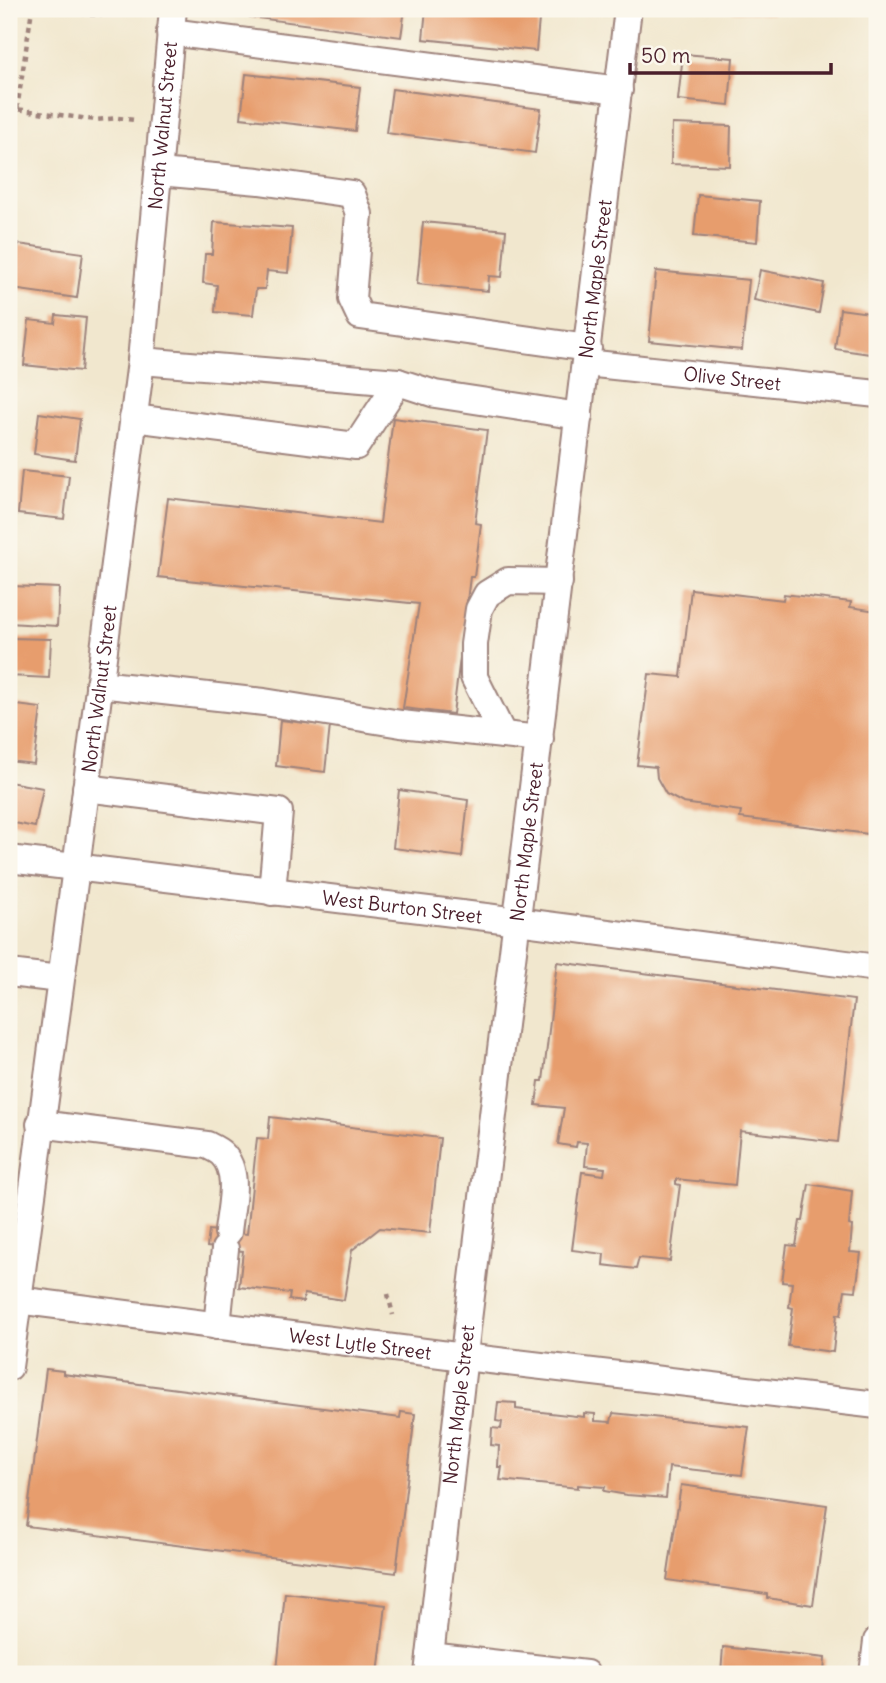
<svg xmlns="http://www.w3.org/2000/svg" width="886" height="1683" font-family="Delius,sans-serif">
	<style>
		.building { fill: #e79d6d }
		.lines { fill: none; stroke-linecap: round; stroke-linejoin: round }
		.minor-casing { stroke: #9e837c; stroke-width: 30 }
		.path { stroke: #9e837c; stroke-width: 4.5; stroke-dasharray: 5 5; stroke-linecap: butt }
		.minor { stroke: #fff; stroke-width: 26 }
		.labels { text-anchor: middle; stroke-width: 7; stroke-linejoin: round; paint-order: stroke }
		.street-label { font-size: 19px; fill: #4a1f2b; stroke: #fbf7ec }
	</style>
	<rect width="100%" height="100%" fill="#fbf7ec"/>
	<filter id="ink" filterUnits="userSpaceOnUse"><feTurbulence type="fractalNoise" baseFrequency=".0143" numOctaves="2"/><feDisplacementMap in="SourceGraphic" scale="14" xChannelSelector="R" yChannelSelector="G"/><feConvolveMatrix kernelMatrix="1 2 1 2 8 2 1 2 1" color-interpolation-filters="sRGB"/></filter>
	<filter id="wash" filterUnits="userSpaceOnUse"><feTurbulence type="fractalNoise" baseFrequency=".00686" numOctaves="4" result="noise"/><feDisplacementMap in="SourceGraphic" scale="28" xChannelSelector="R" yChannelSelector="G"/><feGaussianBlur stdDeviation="1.57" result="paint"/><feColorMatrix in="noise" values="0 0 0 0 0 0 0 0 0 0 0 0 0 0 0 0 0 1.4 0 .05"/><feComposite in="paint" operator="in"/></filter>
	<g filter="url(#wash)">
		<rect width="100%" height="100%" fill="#f1e7ce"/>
		<g id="blocks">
			<g class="building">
				<path d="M251 9H405L401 37 250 17Z"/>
				<path d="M426 9H540L536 51 423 39Z"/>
				<path d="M728 9H772V14L728 11Z"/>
				<path d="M683 54 733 58 729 105 678 100Z"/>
				<path d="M246 74 360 87 355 131 241 118Z"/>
				<path d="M392 89 541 109 535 153 386 133Z"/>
				<path d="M672 124 731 126 730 166 671 164Z"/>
				<path d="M698 195 760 201 757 242 694 236Z"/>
				<path d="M214 222 292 228 288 273 267 271 265 289H256L253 315 215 312 217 285 203 283 205 254H212Z"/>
				<path d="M423 222 506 230 502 277 489 276 488 291 417 284Z"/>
				<path d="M18 244 83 253 77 298 12 289Z"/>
				<path d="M760 270 824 283 819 313 754 300Z"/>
				<path d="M656 271 749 280 742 350 649 341Z"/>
				<path d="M840 309 877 314V355L835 349Z"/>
				<path d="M56 315 86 318 81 371 24 365 29 320 55 323Z"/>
				<path d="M39 413 80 419 75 460 34 454Z"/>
				<path d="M393 418 487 430 475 523 481 524 474 577H470L453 714 403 708 419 604 158 577 168 498 380 523Z"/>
				<path d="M22 471 69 476 64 519 18 514Z"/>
				<path d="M11 586 59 588 57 626 9 623Z"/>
				<path d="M691 589 783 600 784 594 851 602 850 607 877 611V835L740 818 741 811 683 803 666 794 657 778 656 767 637 765 649 674 681 677Z"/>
				<path d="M9 638 51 639 49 678 9 676Z"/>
				<path d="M9 704 41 708 34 764 9 761Z"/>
				<path d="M280 720 330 726 325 772 276 766Z"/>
				<path d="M9 782 43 788 35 827 9 822Z"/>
				<path d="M399 790 468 800 462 857 393 848Z"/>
				<path d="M557 962 854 1000 838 1142 740 1131 735 1185 676 1179V1184L680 1185 670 1261 639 1258 636 1269 603 1265 604 1254 572 1250 582 1172 604 1175 605 1168 585 1166 587 1143 577 1142 576 1147 558 1144 564 1108 536 1105 539 1081H543Z"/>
				<path d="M270 1117 440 1138 430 1233 380 1228 352 1250 344 1300 304 1294 303 1302 289 1300 290 1293 239 1287 243 1251 207 1247 209 1230 247 1234 257 1138 268 1139Z"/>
				<path d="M809 1184 852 1191 849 1225 852 1226 850 1252 861 1253 856 1291 845 1290 841 1315 837 1314 833 1352 788 1346 793 1308 789 1307 792 1283 782 1282 787 1245 796 1246 800 1221H803Z"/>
				<path d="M46 1369 63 1371V1374L400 1418 401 1412 415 1414 396 1573 26 1526Z"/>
				<path d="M498 1402 516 1403V1409L584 1417V1413L595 1414V1421L611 1422 613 1413 749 1427 742 1475 669 1467 666 1498 627 1495 604 1491 605 1487 578 1485V1488L500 1480 502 1467H498L499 1446 491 1445 492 1428 501 1429 502 1422 496 1421Z"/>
				<path d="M681 1485 827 1505 813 1605 767 1598V1594L667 1580Z"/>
				<path d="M285 1593 386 1605 378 1674H273V1669L277 1670Z"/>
				<path d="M723 1647 825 1658 824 1674H721Z"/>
			</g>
		</g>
	</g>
	<g filter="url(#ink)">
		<use href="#blocks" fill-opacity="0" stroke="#9e837c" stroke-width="2"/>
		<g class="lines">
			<g class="minor-casing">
				<g id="minor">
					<path d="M170 32 619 90"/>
					<path d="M159 172 259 181 352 194 359 214 352 299 360 316 588 348"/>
					<path id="s1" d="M586 363 877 394"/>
					<path d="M398 382 435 394 579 416"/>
					<path d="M133 418 356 446 398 382 141 361"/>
					<path d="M99 684 264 702 401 724 540 739"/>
					<path d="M503 735 474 677V644L479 609 487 594 508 581 559 582"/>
					<path d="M86 788 279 812 272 892"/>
					<path id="s2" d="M9 859 486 917 877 968"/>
					<path d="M9 973 60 979"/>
					<path d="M40 1124 207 1145C211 1147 218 1150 222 1154 241 1173 230 1208 228 1232"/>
					<path id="s3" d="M9 1299 464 1357 877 1405"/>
					<path d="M217 1326 225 1249"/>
					<path id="s4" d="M9 1367 76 868 141 361 173 9"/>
					<path d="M430 1656 586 1674"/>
					<path id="s5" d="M428 1674 468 1320 628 9"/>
					<path d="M873 1674 877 1641"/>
				</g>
			</g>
			<g class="path">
				<path d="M71 9C88 19 106 14 124 9"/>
				<path d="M136 9 148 10"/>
				<path d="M9 108 96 120 118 118 135 120"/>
				<path d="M17 109 32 9"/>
				<path d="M388 1294 393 1315"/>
			</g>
			<use href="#minor" class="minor"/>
		</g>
	</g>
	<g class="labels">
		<g class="street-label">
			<text dy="7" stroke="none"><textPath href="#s4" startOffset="1251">North Walnut Street</textPath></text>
			<text dy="7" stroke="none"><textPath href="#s5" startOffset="1405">North Maple Street</textPath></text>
			<text dy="7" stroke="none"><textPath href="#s1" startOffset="147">Olive Street</textPath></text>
			<text dy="7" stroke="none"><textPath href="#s4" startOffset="684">North Walnut Street</textPath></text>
			<text dy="7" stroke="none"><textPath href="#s5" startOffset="838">North Maple Street</textPath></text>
			<text dy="7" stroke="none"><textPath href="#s2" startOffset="396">West Burton Street</textPath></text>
			<text dy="7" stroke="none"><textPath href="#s3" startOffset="354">West Lytle Street</textPath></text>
			<text dy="7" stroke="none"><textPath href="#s5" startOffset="271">North Maple Street</textPath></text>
		</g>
	</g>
	<rect width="886" height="1683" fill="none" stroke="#fbf7ec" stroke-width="35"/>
	<path d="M630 63v10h201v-10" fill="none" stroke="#4a1f2b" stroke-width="3.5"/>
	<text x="641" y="63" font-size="21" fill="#4a1f2b" stroke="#fbf7ec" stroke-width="5" paint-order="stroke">50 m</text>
</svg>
